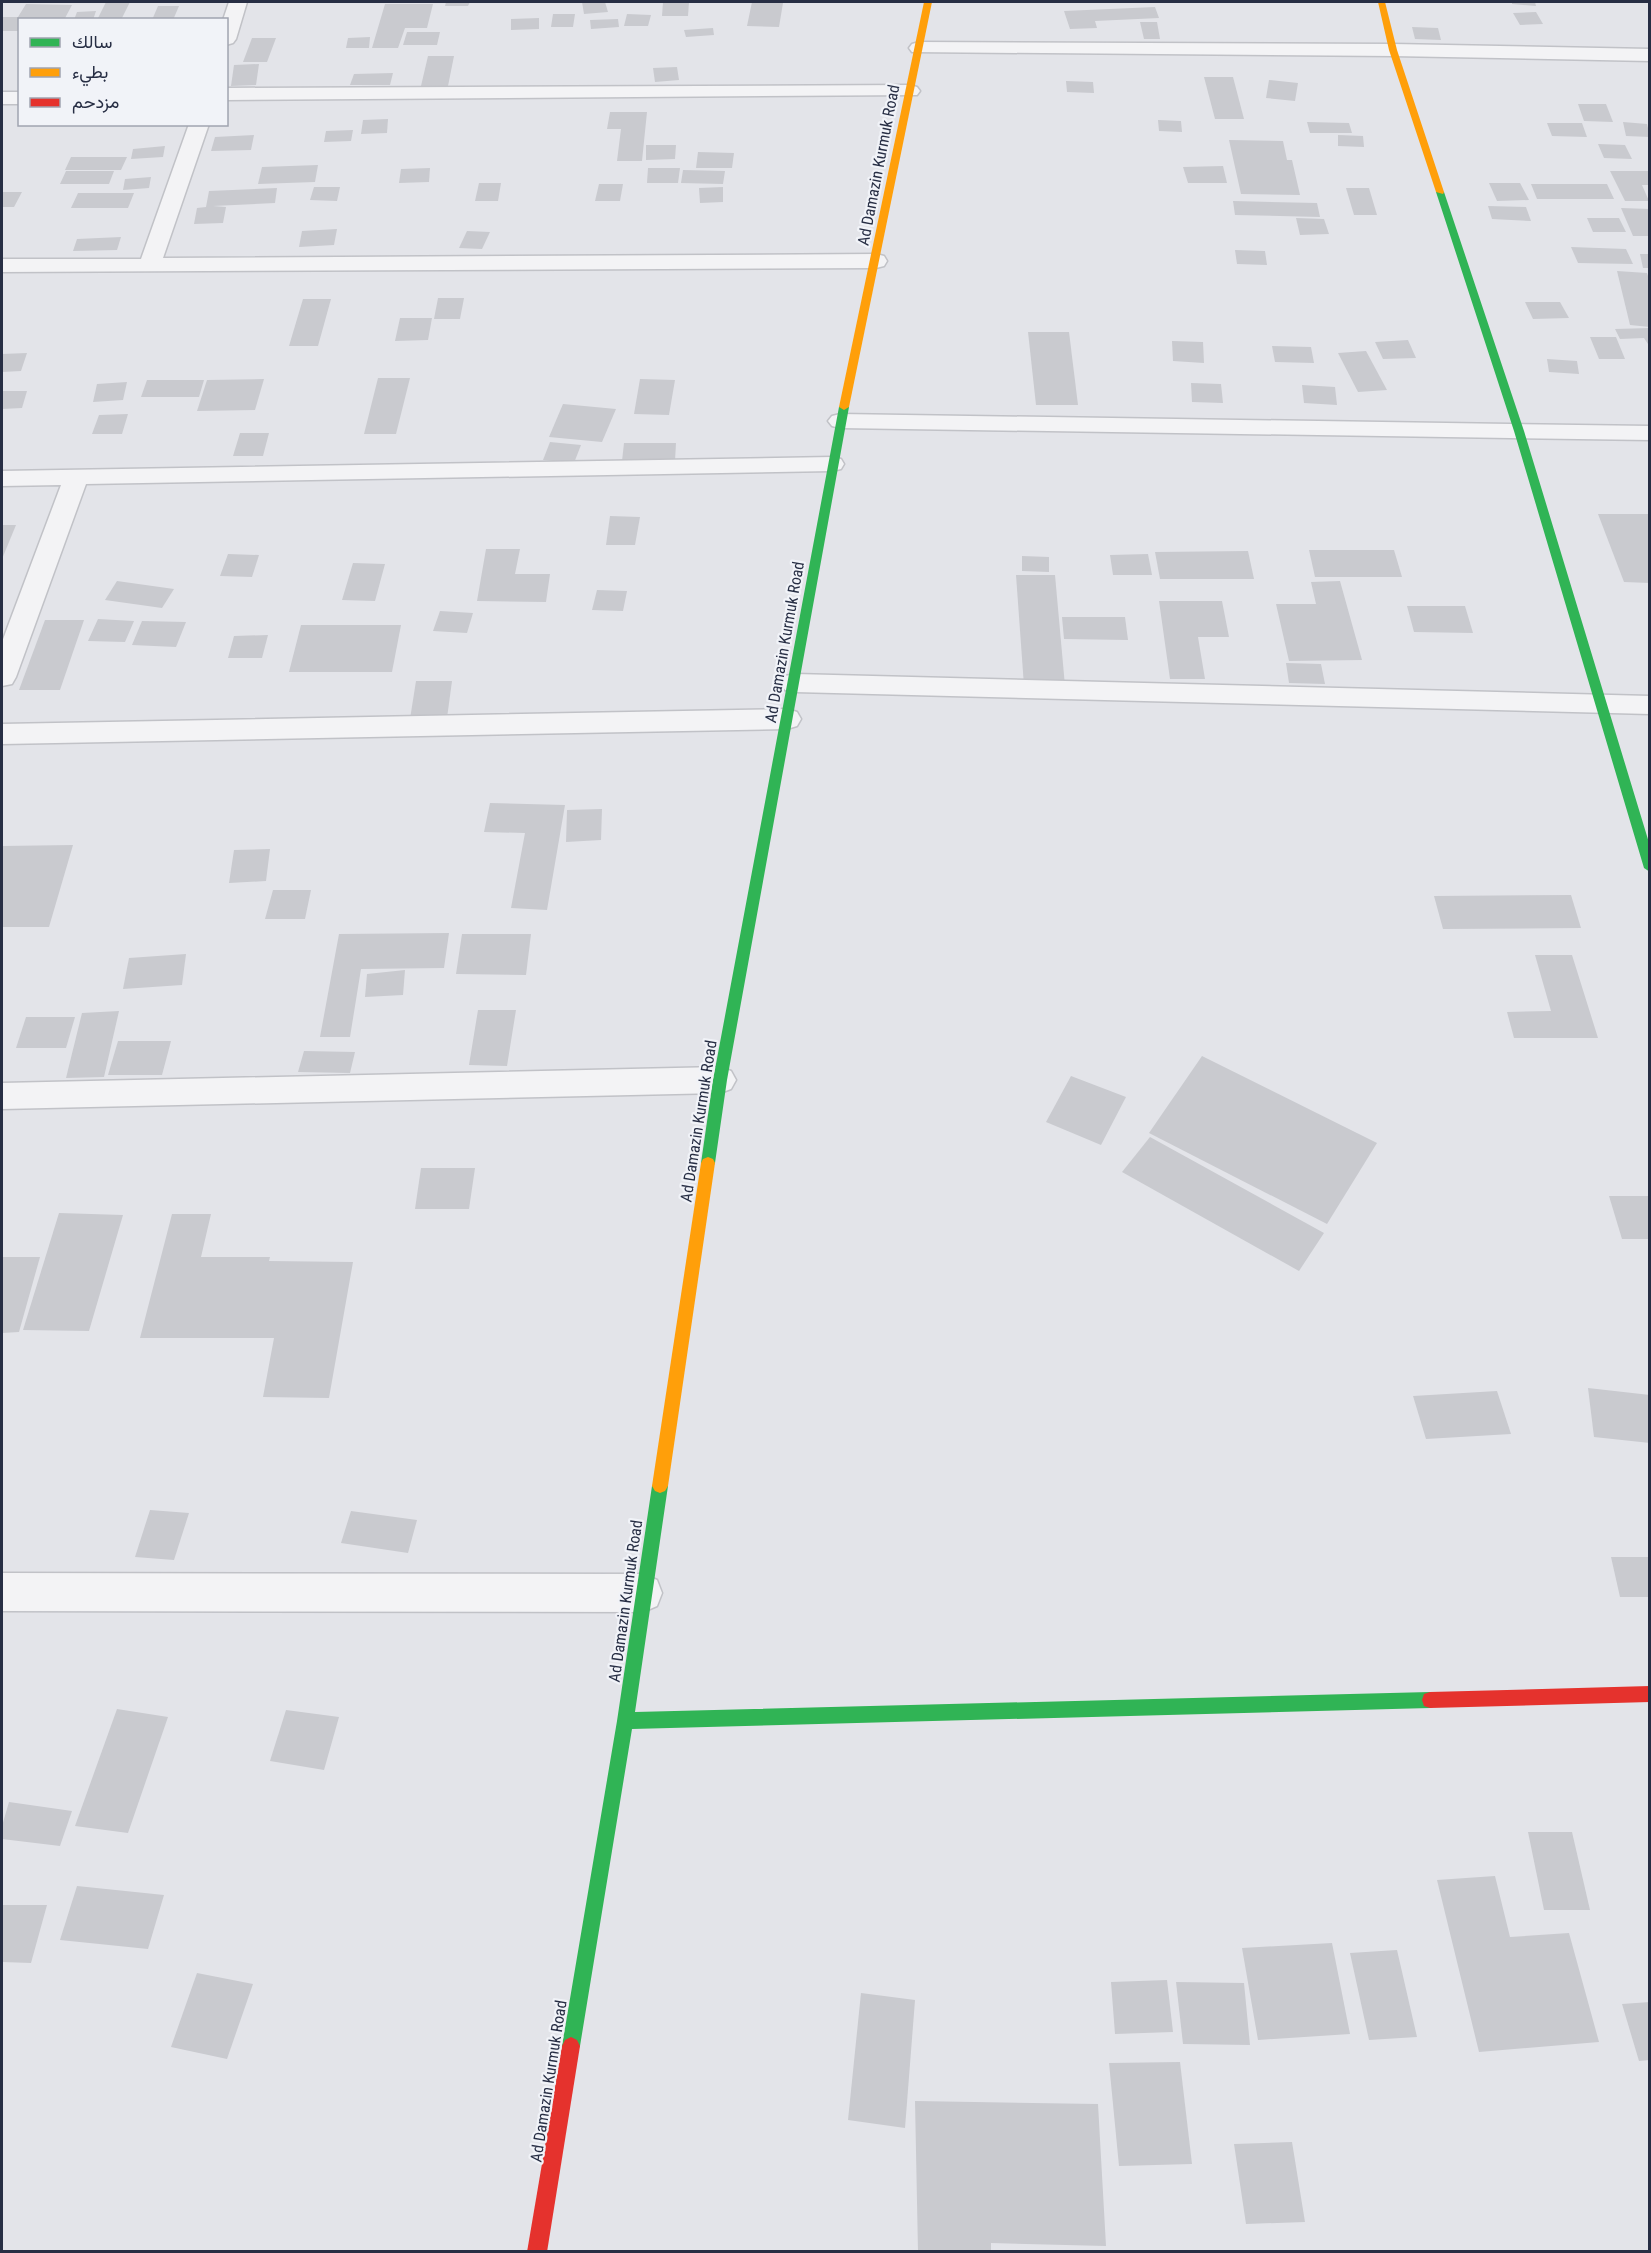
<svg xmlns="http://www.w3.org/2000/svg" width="1651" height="2253" font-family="'Roboto Condensed',Vazirmatn,sans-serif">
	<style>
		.building { fill: #c9cacf }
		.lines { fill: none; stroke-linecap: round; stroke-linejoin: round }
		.street-casing { stroke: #c1c2c7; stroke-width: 3 }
		.street { fill: #f3f3f5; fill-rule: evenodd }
		.fast { fill: #30b455; fill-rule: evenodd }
		.slow { fill: #ff9f0a; fill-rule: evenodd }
		.jam { fill: #e5322d; fill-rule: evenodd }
		.labels { text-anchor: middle; stroke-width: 4.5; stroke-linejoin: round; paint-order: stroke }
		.street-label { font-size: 16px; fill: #272e44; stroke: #f1f3f8 }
	</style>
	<rect width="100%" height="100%" fill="#e3e4e9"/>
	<g class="building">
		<path d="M106 2H130L121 20H97Z"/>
		<path d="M446 2H470L468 6H445Z"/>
		<path d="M582 2H605L608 12 584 14Z"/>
		<path d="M663 2H689L688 16H662Z"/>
		<path d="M752 2 783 3 779 27 747 26Z"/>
		<path d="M1512 2H1535L1536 6 1512 4Z"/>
		<path d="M26 4 72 5 64 20H20V31H2V17H18Z"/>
		<path d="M385 4H433L427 28H405L398 48H372Z"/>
		<path d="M158 6H179L173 20H152Z"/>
		<path d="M1155 7 1159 18 1095 21 1097 28 1070 29 1064 11Z"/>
		<path d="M96 11 93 20H74L77 12Z"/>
		<path d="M1536 12 1543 24 1520 25 1513 13Z"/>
		<path d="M553 14H575L573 27H551Z"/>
		<path d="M627 14 651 15 648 26H624Z"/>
		<path d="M539 18V29L511 30V19Z"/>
		<path d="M618 19 619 27 591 29 590 20Z"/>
		<path d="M1140 22H1157L1160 39H1144Z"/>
		<path d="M1412 27 1438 28 1441 40 1415 39Z"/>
		<path d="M713 28 714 35 686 37 684 30Z"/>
		<path d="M407 32H440L437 45H403Z"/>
		<path d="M370 37 369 48H346L348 38Z"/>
		<path d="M252 38H276L267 62H243Z"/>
		<path d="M428 56H454L448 86H421Z"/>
		<path d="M259 64 256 85 231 86 234 65Z"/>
		<path d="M677 67 679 80 655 82 653 68Z"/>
		<path d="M393 73 390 85H350L354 74Z"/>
		<path d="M1204 77H1233L1244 119H1215Z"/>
		<path d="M1269 80 1298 83 1295 101 1266 98Z"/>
		<path d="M1066 81 1093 82 1094 93 1067 92Z"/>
		<path d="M1578 104H1606L1613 122 1584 121Z"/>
		<path d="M610 112H647L642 161H617L621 129H607Z"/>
		<path d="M388 119 387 133 361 134 363 120Z"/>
		<path d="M1158 120 1181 121 1182 132 1159 131Z"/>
		<path d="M1307 122 1349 123 1352 133H1310Z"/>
		<path d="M1623 122 1647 124 1650 137 1626 136Z"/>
		<path d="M1547 123H1582L1587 137 1552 136Z"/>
		<path d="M353 130 351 141 324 142 326 131Z"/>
		<path d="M254 135 251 150 211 151 215 137Z"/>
		<path d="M1338 135 1363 136 1364 147 1338 146Z"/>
		<path d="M1229 140 1283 141 1287 160H1292L1300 195 1241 194Z"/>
		<path d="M1598 144 1625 145 1632 159 1604 158Z"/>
		<path d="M646 145H676L675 159 646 160Z"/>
		<path d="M165 146 163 157 131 159 133 149Z"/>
		<path d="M698 152 734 153 732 168H696Z"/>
		<path d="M71 157H127L121 170H65Z"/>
		<path d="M318 165 315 182 258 184 262 167Z"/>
		<path d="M1223 166 1227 183H1188L1183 167Z"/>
		<path d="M430 168 429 182 399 183 401 169Z"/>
		<path d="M648 168H680L678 183H647Z"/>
		<path d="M683 170 725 171 723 184 681 183Z"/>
		<path d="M66 171H114L109 184H60Z"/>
		<path d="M1610 171H1650V185H1642L1649 201H1625Z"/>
		<path d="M151 177 149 188 123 190 125 179Z"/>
		<path d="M479 183H501L498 201H475Z"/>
		<path d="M1489 183H1520L1529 200 1497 201Z"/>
		<path d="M599 184H623L620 201H595Z"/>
		<path d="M1531 184H1607L1614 199H1537Z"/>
		<path d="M314 187H340L337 201 310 200Z"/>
		<path d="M723 187V202L700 203 699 188Z"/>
		<path d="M277 188 275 203 213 206 226 207 223 223 194 224 197 208 206 207 209 191Z"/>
		<path d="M1346 188H1369L1377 215H1354Z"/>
		<path d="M2 192H22L14 207H2Z"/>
		<path d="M78 193H134L128 208H71Z"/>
		<path d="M1233 201 1317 203 1320 217 1235 215Z"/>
		<path d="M1488 206 1526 207 1531 221 1492 219Z"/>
		<path d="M1621 208 1650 209V236H1633Z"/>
		<path d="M1296 218 1324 219 1329 234 1300 235Z"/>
		<path d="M1587 218H1619L1626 232H1593Z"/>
		<path d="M337 229 334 245 299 247 302 231Z"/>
		<path d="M467 231 490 232 482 249 459 248Z"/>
		<path d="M121 237 117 250 73 251 77 239Z"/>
		<path d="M1571 247 1626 249 1633 264 1578 263Z"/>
		<path d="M1235 250 1265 251 1267 265 1237 264Z"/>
		<path d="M1640 254H1650V268H1643Z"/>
		<path d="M1617 271 1647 273 1650 282V327L1630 325Z"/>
		<path d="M438 298H464L460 319H434Z"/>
		<path d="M303 299H331L318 346H289Z"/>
		<path d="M1525 302H1560L1569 318 1533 319Z"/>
		<path d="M400 318H432L428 340 395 341Z"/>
		<path d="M1650 328V347L1644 338 1620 339 1615 329Z"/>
		<path d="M1028 332H1069L1078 405H1036Z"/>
		<path d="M1590 337H1616L1625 359H1599Z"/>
		<path d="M1408 340 1416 358 1383 359 1375 342Z"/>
		<path d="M1172 341 1203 342 1204 363 1173 361Z"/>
		<path d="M1272 346 1311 347 1314 363 1275 362Z"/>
		<path d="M1366 351 1387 390 1358 392 1338 353Z"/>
		<path d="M27 353 21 371 2 372V354Z"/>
		<path d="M1547 359 1577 361 1579 374 1549 372Z"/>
		<path d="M378 378H410L396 434H364Z"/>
		<path d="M264 379 255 410 197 411 207 380Z"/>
		<path d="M640 379 675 380 669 415 634 414Z"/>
		<path d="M147 380H204L199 397H141Z"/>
		<path d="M127 382 123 400 93 402 97 384Z"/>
		<path d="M1191 383 1221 384 1223 403 1192 402Z"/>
		<path d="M1302 385 1335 387 1337 405 1304 403Z"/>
		<path d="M2 391H27L22 408 2 409Z"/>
		<path d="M563 404 616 409 602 442 549 437Z"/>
		<path d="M128 414 122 434H92L99 415Z"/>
		<path d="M240 433H269L263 456H233Z"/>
		<path d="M550 442 581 445 574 463 543 460Z"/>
		<path d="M624 443H676L675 461H622Z"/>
		<path d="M1598 514H1650V583L1624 582Z"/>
		<path d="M610 516 640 517 635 545H606Z"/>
		<path d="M2 525H16L2 559Z"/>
		<path d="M486 549H520L515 574H550L546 602 477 601Z"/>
		<path d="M1309 550H1394L1402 577H1315Z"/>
		<path d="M1248 551 1254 579H1160L1155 552Z"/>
		<path d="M228 554 259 555 252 577 220 576Z"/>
		<path d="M1148 554 1152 575H1113L1110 555Z"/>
		<path d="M1022 556 1049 557V572L1022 571Z"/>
		<path d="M353 563 385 564 375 601 342 600Z"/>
		<path d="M1016 575H1055L1065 686H1024Z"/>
		<path d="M117 581 174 589 162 608 105 600Z"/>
		<path d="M1340 581 1362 660 1289 661 1276 604H1316L1311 582Z"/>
		<path d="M597 590 627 591 623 611 592 610Z"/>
		<path d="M1159 601H1222L1229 637H1198L1205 679H1170Z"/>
		<path d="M1407 606H1465L1473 633 1414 632Z"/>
		<path d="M440 611 473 613 467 633 433 631Z"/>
		<path d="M1062 617H1125L1128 640 1064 639Z"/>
		<path d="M98 619 134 621 125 642 88 641Z"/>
		<path d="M45 620H84L60 690H19Z"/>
		<path d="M142 621 186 622 176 647 132 645Z"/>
		<path d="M301 625H401L392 672H289Z"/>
		<path d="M268 635 262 658H228L234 636Z"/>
		<path d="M1286 663 1321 664 1325 684 1289 683Z"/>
		<path d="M416 681H452L447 718 410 719Z"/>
		<path d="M490 803 565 805 547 910 511 908 525 833 484 832Z"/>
		<path d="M602 809 601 840 566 842 567 810Z"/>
		<path d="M73 845 49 927H2V846Z"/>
		<path d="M270 849 266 881 229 883 234 850Z"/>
		<path d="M273 890H311L305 919H265Z"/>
		<path d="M1571 895 1581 928 1443 929 1434 896Z"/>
		<path d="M449 933 444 968 361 969 350 1037H320L339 934Z"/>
		<path d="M462 934H531L526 975 456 974Z"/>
		<path d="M186 954 182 985 123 989 129 958Z"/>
		<path d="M1535 955H1572L1598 1038H1514L1507 1012 1551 1011Z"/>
		<path d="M405 970 403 995 365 997 367 974Z"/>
		<path d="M478 1010H516L507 1066 469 1065Z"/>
		<path d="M119 1011 104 1077 66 1078 82 1013Z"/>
		<path d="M26 1017H75L66 1048H16Z"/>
		<path d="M118 1041H171L162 1075H108Z"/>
		<path d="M304 1051 355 1052 350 1073 298 1072Z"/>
		<path d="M1202 1056 1377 1143 1327 1224 1149 1133Z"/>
		<path d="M1071 1076 1126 1097 1101 1145 1046 1122Z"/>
		<path d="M1150 1137 1324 1233 1299 1271 1122 1172Z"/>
		<path d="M421 1168H475L469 1209H415Z"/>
		<path d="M1609 1196H1649L1650 1239H1622Z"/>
		<path d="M59 1213 123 1215 89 1331 23 1330Z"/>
		<path d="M172 1214H211L201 1257H270L269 1261 353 1262 329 1398 263 1397 274 1338H140Z"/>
		<path d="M2 1257H40L19 1332 2 1333Z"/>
		<path d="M1588 1388 1650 1395V1443L1594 1437Z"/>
		<path d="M1497 1391 1511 1434 1426 1439 1413 1396Z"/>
		<path d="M150 1510 189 1513 174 1560 135 1557Z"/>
		<path d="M351 1511 417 1520 408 1553 341 1543Z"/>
		<path d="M1611 1557H1650V1597H1620Z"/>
		<path d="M117 1709 168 1717 128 1833 75 1826Z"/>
		<path d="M286 1710 339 1717 324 1770 270 1761Z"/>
		<path d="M9 1802 72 1811 60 1846 2 1839V1826Z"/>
		<path d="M1528 1832H1572L1590 1910H1544Z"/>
		<path d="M1495 1876 1510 1937 1569 1933 1599 2042 1479 2052 1437 1880Z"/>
		<path d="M77 1886 164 1895 148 1949 60 1940Z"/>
		<path d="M2 1905H47L31 1963 2 1962Z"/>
		<path d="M1332 1943 1350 2034 1258 2040 1242 1948Z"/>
		<path d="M1397 1950 1417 2037 1369 2040 1350 1953Z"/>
		<path d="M197 1973 253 1984 227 2059 171 2047Z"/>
		<path d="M1167 1980 1173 2032 1115 2034 1111 1982Z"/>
		<path d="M1176 1982 1244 1983 1250 2045 1183 2044Z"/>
		<path d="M861 1993 915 2000 905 2128 848 2120Z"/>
		<path d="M1650 2002V2060L1639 2061 1622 2004Z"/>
		<path d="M1180 2062 1192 2164 1119 2166 1109 2063Z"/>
		<path d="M915 2101 1098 2104 1106 2246 991 2243V2252H918Z"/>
		<path d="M1292 2142 1305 2222 1246 2224 1234 2144Z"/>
	</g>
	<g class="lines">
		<g class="street-casing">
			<g id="street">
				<path d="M229 2H247L236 39 233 43 226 45V20H223Z"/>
				<path d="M919 42 1393 44 1650 49V61L1393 56 912 52 909 48 912 44Z"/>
				<path d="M910 85 917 87 920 91 917 95 226 100V88Z"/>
				<rect x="2" y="92" width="18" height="12"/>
				<path d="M189 124H209L163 258 876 254 884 256 887 261 884 266 876 268 2 272V259H141Z"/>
				<path d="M840 414 1650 426V440L840 428 832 426 828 421 832 416Z"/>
				<path d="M832 457 841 459 844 464 841 469 832 471 86 484 16 677 12 684 2 686V642L61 485 2 486V471Z"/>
				<path d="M795 674 1650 696V714L795 692 785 690 781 683 785 676Z"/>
				<path d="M787 709 797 712 801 719 797 726 787 729 2 744V724Z"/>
				<path d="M720 1067 731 1071 736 1080 731 1089 720 1093 2 1109V1083Z"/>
				<path d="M2 1573 643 1574 657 1580 662 1593 657 1606 643 1612 2 1611Z"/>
			</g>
		</g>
		<use href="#street" class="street"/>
		<g class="fast">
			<path d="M1437 190 1444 192 1524 431 1650 846V872L1644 868 1514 431 1436 192Z"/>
			<path d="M844 404 849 407 727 1080 715 1163 713 1167H703L701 1163 713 1080 839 407Z"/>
			<path d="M660 1479 665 1481 668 1486 635 1712 1430 1692 1436 1694 1438 1700 1436 1706 1430 1708 632 1729 580 2046 577 2052 571 2055 565 2052 562 2046 617 1721 652 1486 655 1481Z"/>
		</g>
		<g class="slow">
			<path d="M924 2H932L849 407 844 410 839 407Z"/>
			<path d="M1378 2H1385L1397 50 1444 192 1443 194 1436 192 1389 50Z"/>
			<path d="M708 1157 713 1159 715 1163 668 1486 665 1491 660 1493 655 1491 652 1486 701 1163 703 1159Z"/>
		</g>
		<g class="jam">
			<path d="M1650 1686V1702L1430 1708 1424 1706 1422 1700 1424 1694 1430 1692Z"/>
			<path d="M571 2037 577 2040 580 2046 547 2252H527L562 2046 565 2040Z"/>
		</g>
	</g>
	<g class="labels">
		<g class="street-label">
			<text transform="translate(878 165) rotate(-79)" y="6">Ad Damazin Kurmuk Road</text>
			<text transform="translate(784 642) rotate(-80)" y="6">Ad Damazin Kurmuk Road</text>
			<text transform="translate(698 1121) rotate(-81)" y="6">Ad Damazin Kurmuk Road</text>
			<text transform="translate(625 1601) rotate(-82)" y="6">Ad Damazin Kurmuk Road</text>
			<text transform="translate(548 2081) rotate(-81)" y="6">Ad Damazin Kurmuk Road</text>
		</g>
	</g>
	<rect width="1651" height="2253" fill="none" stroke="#272e44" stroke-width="6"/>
	<rect x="18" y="18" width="210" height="108" fill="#f1f3f8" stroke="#a0a4b0" stroke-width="1.5"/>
	<rect x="30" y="38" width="30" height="9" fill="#30b455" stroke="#a0a4b0" stroke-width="1.5"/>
	<text x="72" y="48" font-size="18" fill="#272e44">سالك</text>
	<rect x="30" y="68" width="30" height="9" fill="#ff9f0a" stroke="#a0a4b0" stroke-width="1.5"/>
	<text x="72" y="78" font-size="18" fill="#272e44">بطيء</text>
	<rect x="30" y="98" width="30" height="9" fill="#e5322d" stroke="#a0a4b0" stroke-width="1.5"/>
	<text x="72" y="108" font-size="18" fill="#272e44">مزدحم</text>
</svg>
